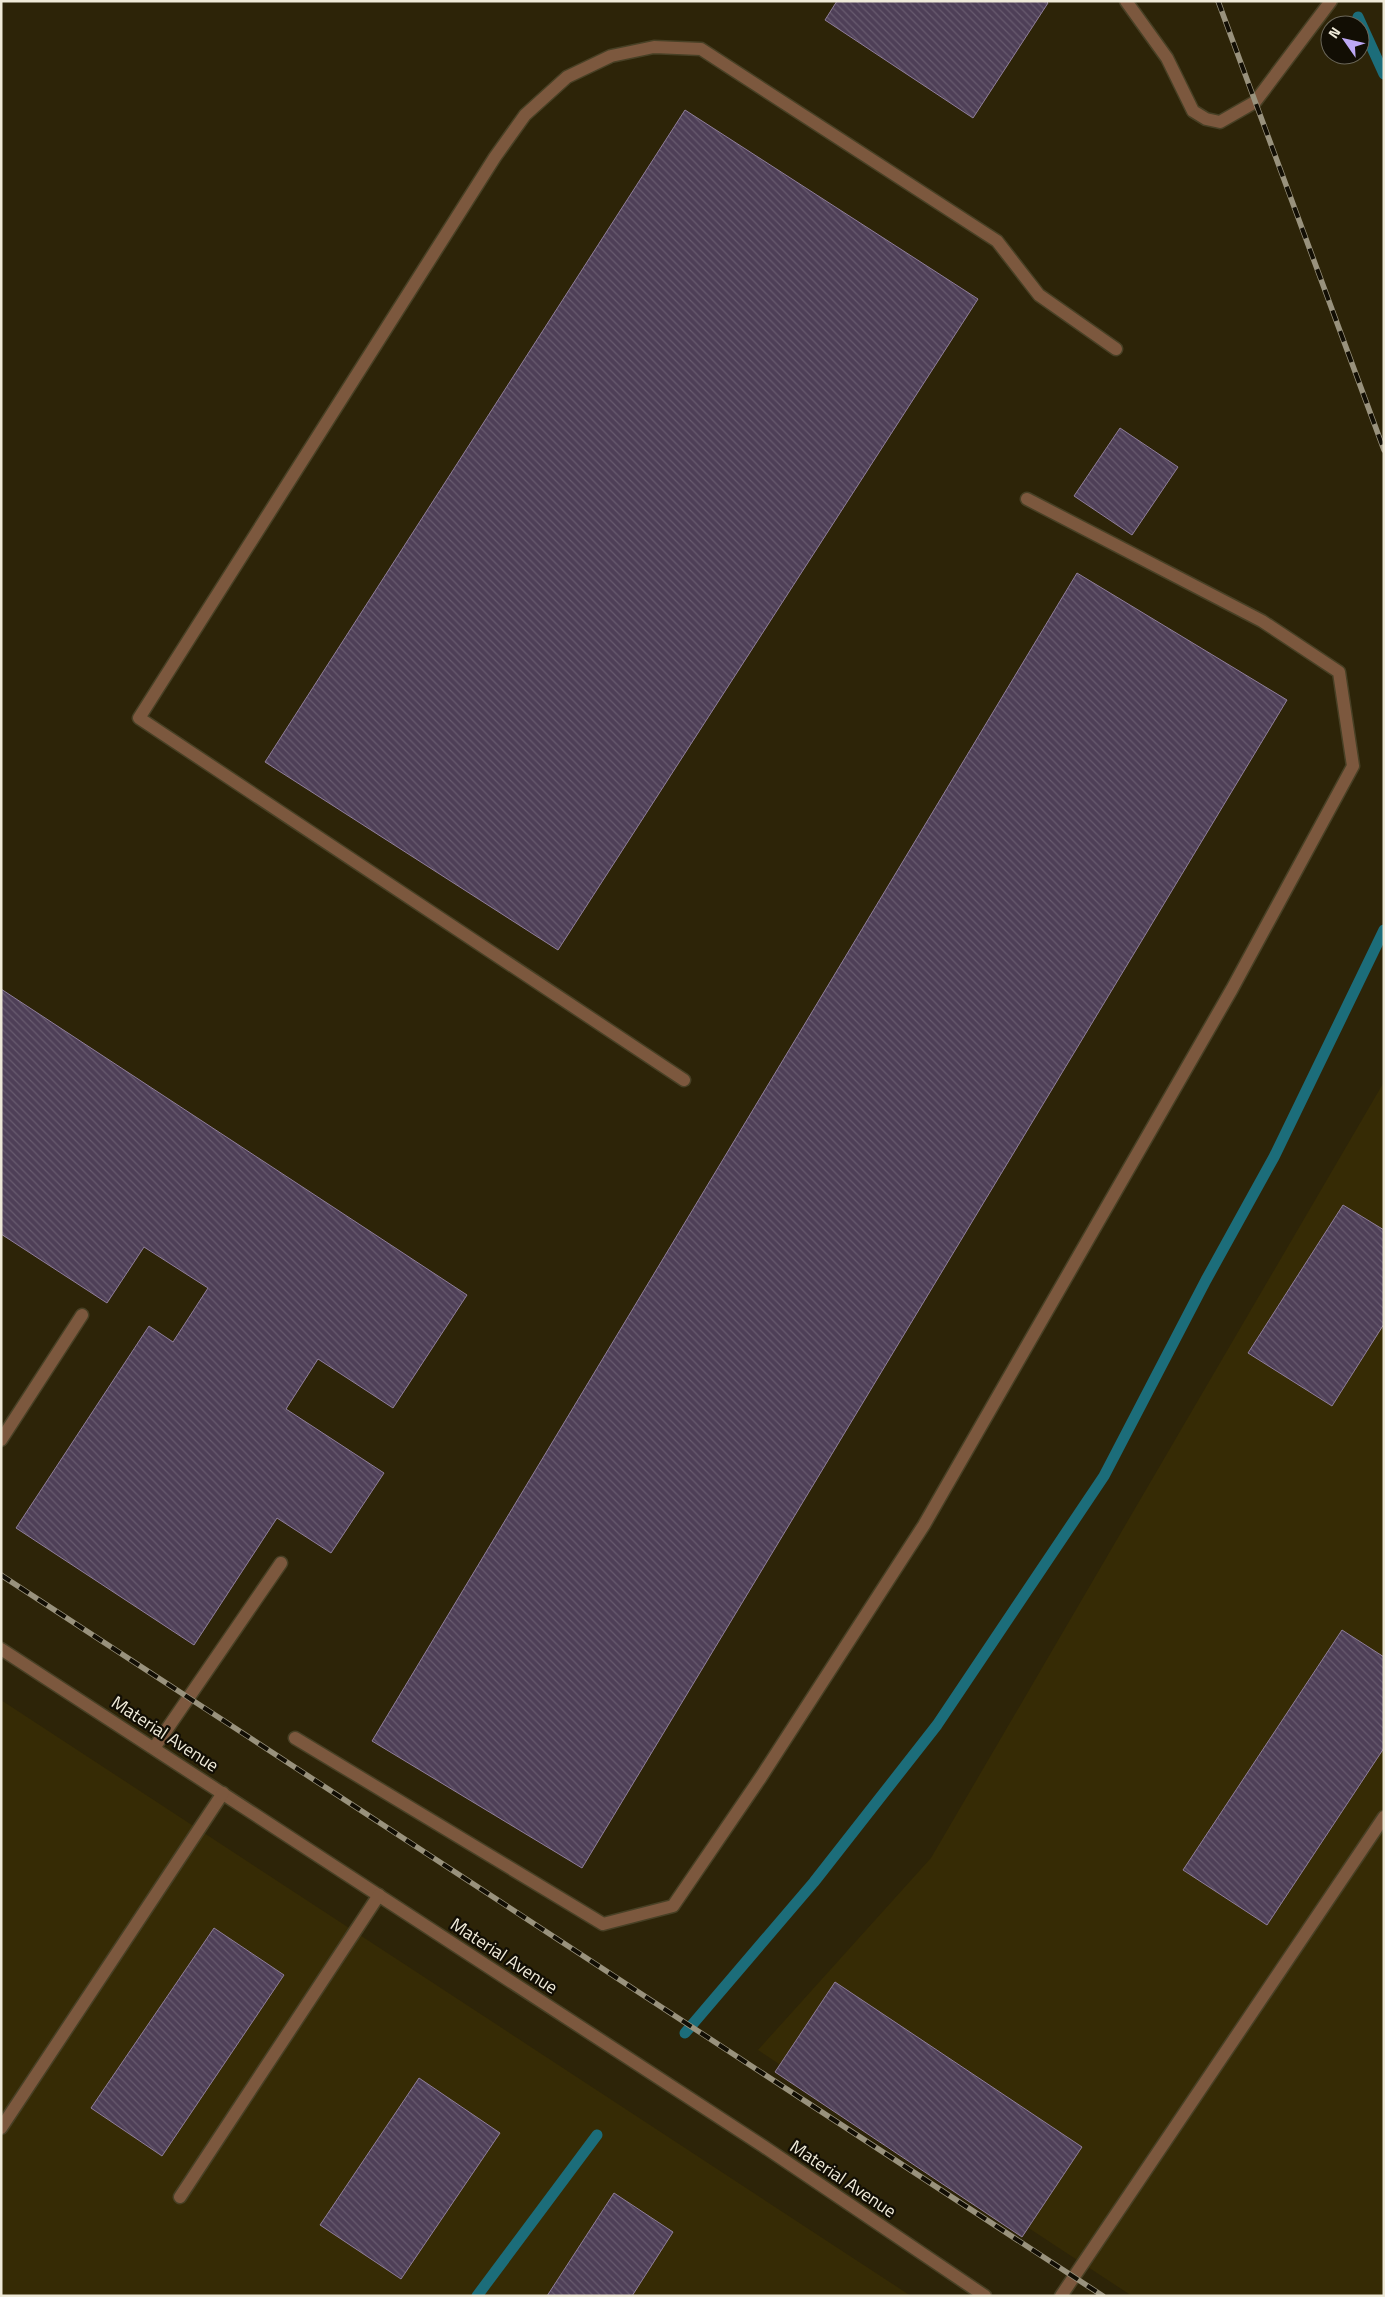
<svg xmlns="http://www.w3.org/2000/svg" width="1385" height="2297" font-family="'Titillium Web',sans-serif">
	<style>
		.built { fill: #362b05 }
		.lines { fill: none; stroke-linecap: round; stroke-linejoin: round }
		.stream { stroke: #1c6d7a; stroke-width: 11 }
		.building { fill: url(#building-back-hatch); stroke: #907f9b }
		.minor-casing { stroke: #484025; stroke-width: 15 }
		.minor { stroke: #7c583e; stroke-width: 12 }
		.rail-casing { stroke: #99927d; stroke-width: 5.5 }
		.rail { stroke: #120e04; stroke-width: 4; stroke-dasharray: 11; stroke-linecap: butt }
		.labels { text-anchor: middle; stroke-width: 4.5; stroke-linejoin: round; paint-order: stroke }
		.street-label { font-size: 18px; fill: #efead9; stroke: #120e04 }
	</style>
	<defs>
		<pattern id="building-back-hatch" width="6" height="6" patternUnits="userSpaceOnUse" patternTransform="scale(1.25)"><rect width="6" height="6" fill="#4e3f57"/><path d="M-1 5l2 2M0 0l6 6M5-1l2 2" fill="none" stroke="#685b6f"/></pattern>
	</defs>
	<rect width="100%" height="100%" fill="#2d2408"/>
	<g class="built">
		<path d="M1384 1082V2296H1132L758 2050 931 1858Z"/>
		<path d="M1 1700 911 2296H1Z"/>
	</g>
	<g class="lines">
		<g class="stream">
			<path d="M1358 17 1384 74"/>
			<path d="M685 2033 814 1882 937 1725 1104 1476 1206 1280 1274 1157 1384 930"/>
			<path d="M477 2296 597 2135"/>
		</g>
	</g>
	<g class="building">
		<path d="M837 1H1046L1048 3 973 118 825 20Z"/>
		<path d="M685 110 978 299 558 950 265 762Z"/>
		<path d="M1120 428 1178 467 1132 535 1074 496Z"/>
		<path d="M1077 573 1287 700 582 1868 372 1741Z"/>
		<path d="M1 989 467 1295 393 1408 318 1359 286 1409 384 1473 331 1553 277 1518 194 1645 16 1528 149 1326 173 1342 208 1288 144 1247 107 1303 1 1234Z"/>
		<path d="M1343 1205 1384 1230V1324L1332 1406 1248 1353Z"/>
		<path d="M1342 1630 1384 1657V1748L1267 1925 1183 1870Z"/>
		<path d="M214 1928 284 1975 162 2156 91 2108Z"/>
		<path d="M835 1982 1082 2147 1022 2237 775 2072Z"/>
		<path d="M419 2078 500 2133 401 2279 320 2225Z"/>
		<path d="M614 2193 673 2232 632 2296H547Z"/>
	</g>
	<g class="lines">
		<g class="minor-casing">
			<g id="minor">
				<path d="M1126 1 1167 58 1193 111 1206 119 1220 122 1255 102 1331 1"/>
				<path d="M684 1080 139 718 495 157 525 115 567 77 611 56 654 47 701 49 997 241 1039 295 1116 349"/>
				<path d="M1 1440 82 1315"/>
				<path d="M1 1649 763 2146 985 2296"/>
				<path d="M295 1738 603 1924 673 1906 761 1777 924 1525 1232 989 1353 766 1339 672 1262 621 1027 499"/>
				<path d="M154 1748 281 1563"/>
				<path d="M1 2128 223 1793"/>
				<path d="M180 2197 379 1895"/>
				<path d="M1061 2296 1384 1817"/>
			</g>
		</g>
		<use href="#minor" class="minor"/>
		<g class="rail-casing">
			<g id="rail">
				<path d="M1218 1 1384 450"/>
				<path d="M1 1575 1103 2296"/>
			</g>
		</g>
		<use href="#rail" class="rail"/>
	</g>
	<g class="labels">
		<g class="street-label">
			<text transform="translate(165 1734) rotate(33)" y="6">Material Avenue</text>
			<text transform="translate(504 1956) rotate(33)" y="6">Material Avenue</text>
			<text transform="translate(843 2179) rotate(34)" y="6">Material Avenue</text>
		</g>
	</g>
	<rect width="1385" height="2297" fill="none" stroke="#efead9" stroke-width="5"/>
	<g transform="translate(1345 40) rotate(304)"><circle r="24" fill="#120e04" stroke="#6a6659"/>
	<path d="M0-4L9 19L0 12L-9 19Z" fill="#bea9f5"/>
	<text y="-8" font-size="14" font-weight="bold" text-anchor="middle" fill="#efead9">N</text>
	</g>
</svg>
